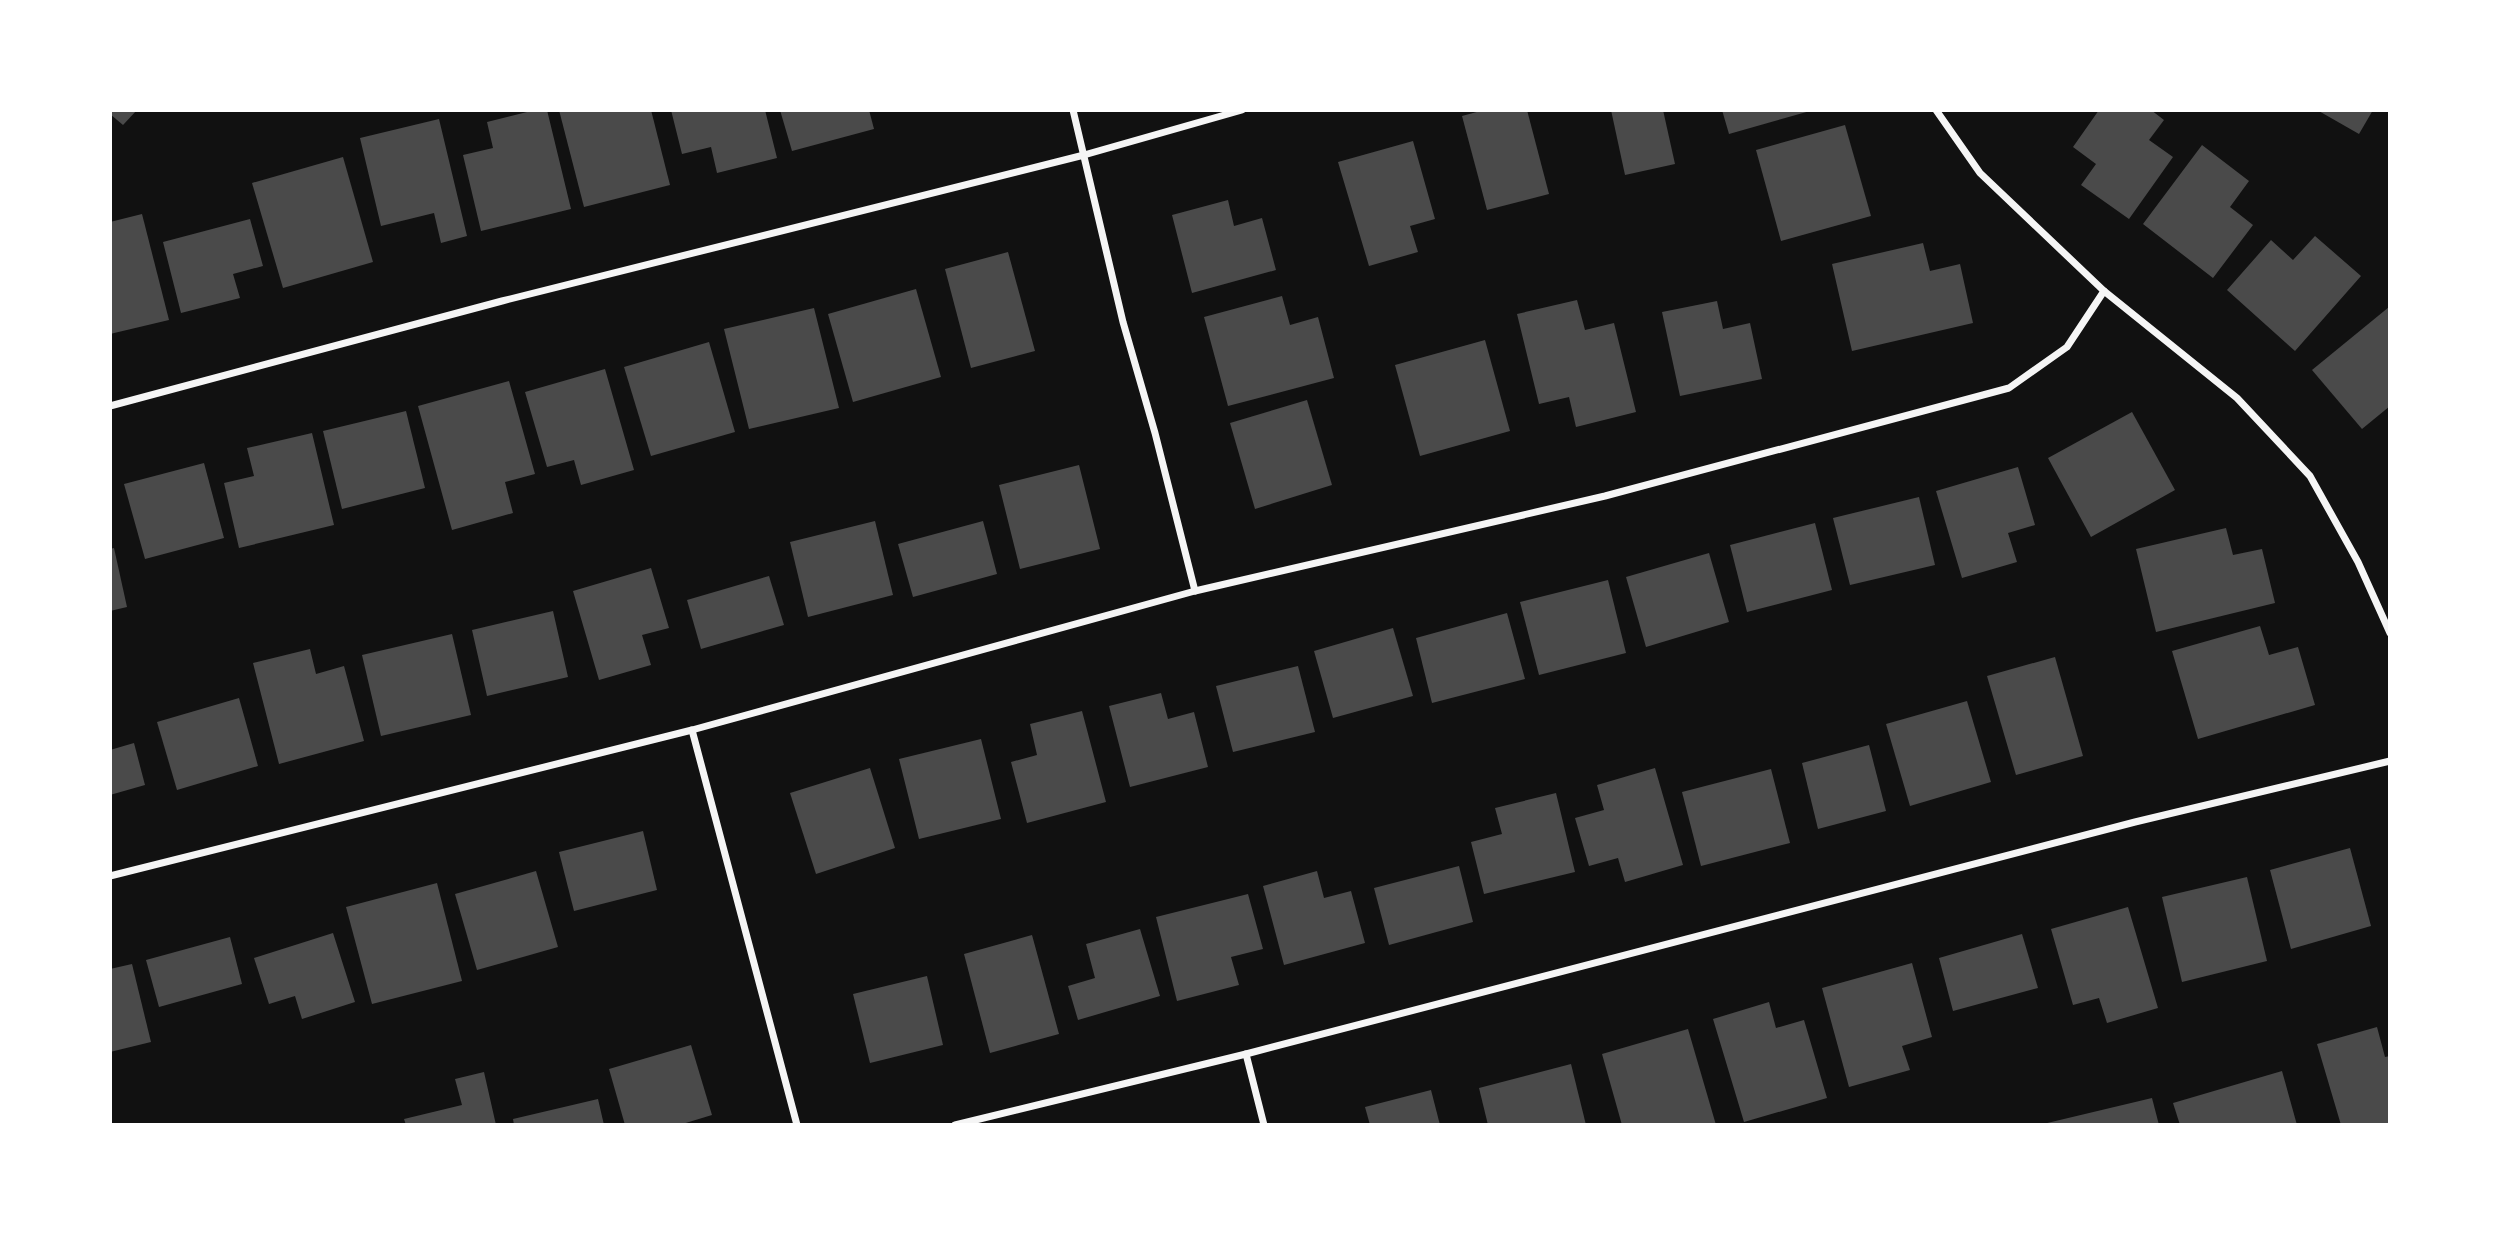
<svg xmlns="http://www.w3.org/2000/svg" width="2500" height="1235" font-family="'Fira Sans Condensed',sans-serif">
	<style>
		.building { fill: #4a4a4a }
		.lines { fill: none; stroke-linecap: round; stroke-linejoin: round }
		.minor { stroke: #f5f5f5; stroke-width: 7 }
	</style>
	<rect width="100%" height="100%" fill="#111"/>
	<g class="building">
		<path d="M110 110H137L123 125 110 114Z"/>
		<path d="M535 110H547L571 209 481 231 463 155 493 148 487 122Z"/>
		<path d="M559 110H651L670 185 584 207Z"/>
		<path d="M671 110H765L777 158 717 173 711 147 682 154Z"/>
		<path d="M780 110H869L874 129 792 151Z"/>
		<path d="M1484 110H1527L1549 194 1487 210 1462 116Z"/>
		<path d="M1611 110H1663L1675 164 1625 175Z"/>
		<path d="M1722 110H1810V111L1729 134Z"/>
		<path d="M2099 110H2151L2164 120 2149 140 2173 157 2129 219 2081 185 2096 164 2073 147Z"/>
		<path d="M2317 110H2373L2359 134Z"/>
		<path d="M439 119 467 236 441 243 434 213 381 226 360 138Z"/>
		<path d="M1845 125 1871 216 1781 241 1756 150Z"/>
		<path d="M1413 141 1435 219 1410 226 1418 252 1369 266 1338 162Z"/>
		<path d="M2202 145 2249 181 2230 207 2253 225 2213 278 2143 224Z"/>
		<path d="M343 157 373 262 283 288 252 183Z"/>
		<path d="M1228 200 1234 226 1262 218 1276 270 1192 293 1172 215Z"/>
		<path d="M142 214 169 320 110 334V222Z"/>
		<path d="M250 219 263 266 233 274 240 298 181 313 163 242Z"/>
		<path d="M2315 236 2361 276 2295 351 2227 290 2271 240 2293 260Z"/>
		<path d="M1923 243 1930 271 1960 264 1973 323 1852 351 1832 264Z"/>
		<path d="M1008 252 1035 351 971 368 945 269Z"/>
		<path d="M916 289 941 377 853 402 828 314Z"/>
		<path d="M1282 296 1290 325 1318 317 1334 378 1228 406 1204 317Z"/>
		<path d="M1577 300 1585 330 1614 323 1636 412 1576 427 1569 397 1539 404 1517 314Z"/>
		<path d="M1717 301 1723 329 1750 323 1762 379 1680 396 1662 312Z"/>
		<path d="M2389 307 2390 406 2362 429 2312 370Z"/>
		<path d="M814 308 839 408 749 429 724 329Z"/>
		<path d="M1485 340 1510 431 1420 456 1395 365Z"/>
		<path d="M709 342 735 432 651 456 624 367Z"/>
		<path d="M605 369 634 470 581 485 574 460 547 467 525 392Z"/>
		<path d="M509 381 535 474 505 482 513 513 452 530 418 406Z"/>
		<path d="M1307 400 1332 485 1255 509 1230 423Z"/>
		<path d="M406 411 425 488 342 509 323 431Z"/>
		<path d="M2132 412 2175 490 2091 537 2048 458Z"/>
		<path d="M312 433 334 525 239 548 224 483 254 476 247 448Z"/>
		<path d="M204 463 224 538 145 559 124 484Z"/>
		<path d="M1079 465 1100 549 1020 569 999 485Z"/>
		<path d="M2018 467 2035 525 2008 533 2017 562 1962 578 1936 491Z"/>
		<path d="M1919 497 1935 565 1850 585 1833 518Z"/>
		<path d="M875 521 893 595 808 617 790 542Z"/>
		<path d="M983 521 997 574 913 597 898 544Z"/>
		<path d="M1815 523 1832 590 1747 612 1730 545Z"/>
		<path d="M2226 528 2233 555 2262 549 2275 603 2156 632 2136 549Z"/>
		<path d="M114 548 127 607 110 611V549Z"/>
		<path d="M1709 553 1729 622 1646 647 1626 577Z"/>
		<path d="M651 568 669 628 642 635 651 665 599 680 573 591Z"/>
		<path d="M769 576 784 625 701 649 687 600Z"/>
		<path d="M1608 580 1626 653 1539 675 1520 602Z"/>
		<path d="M553 611 568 677 487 696 472 630Z"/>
		<path d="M1507 613 1525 679 1432 703 1416 638Z"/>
		<path d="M2260 626 2269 655 2298 647 2315 705 2198 739 2172 651Z"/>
		<path d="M1393 628 1413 696 1333 718 1314 651Z"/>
		<path d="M452 634 471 715 381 736 362 655Z"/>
		<path d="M310 649 316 674 344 666 364 741 279 764 253 663Z"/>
		<path d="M2055 657 2083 756 2016 775 1987 676Z"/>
		<path d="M1298 666 1315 732 1233 752 1216 686Z"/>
		<path d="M1161 693 1168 719 1194 712 1208 767 1130 787 1109 706Z"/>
		<path d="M239 698 258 766 177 790 157 722Z"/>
		<path d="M1967 701 1991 782 1910 806 1886 724Z"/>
		<path d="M1082 711 1106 802 1027 823 1011 762 1037 755 1030 724Z"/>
		<path d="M981 739 1001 819 919 839 899 759Z"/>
		<path d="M134 743 145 785 110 795V750Z"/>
		<path d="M1869 745 1886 811 1818 829 1802 763Z"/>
		<path d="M870 768 895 848 816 874 790 793Z"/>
		<path d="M1655 768 1683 865 1625 882 1618 858 1589 866 1575 818 1604 810 1597 785Z"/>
		<path d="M1771 769 1790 843 1701 866 1682 792Z"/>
		<path d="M1556 793 1575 872 1484 894 1471 842 1502 834 1495 808Z"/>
		<path d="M643 831 657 890 574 911 559 852Z"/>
		<path d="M2350 848 2371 926 2291 949 2270 870Z"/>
		<path d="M1459 866 1473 922 1389 945 1374 888Z"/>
		<path d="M536 871 558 947 477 970 455 894Z"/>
		<path d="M1317 871 1324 898 1351 891 1365 943 1284 965 1263 886Z"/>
		<path d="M2247 877 2267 961 2182 982 2162 897Z"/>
		<path d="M437 883 462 981 372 1004 346 907Z"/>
		<path d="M1248 894 1263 949 1231 957 1239 985 1177 1001 1156 917Z"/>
		<path d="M2128 907 2158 1008 2107 1023 2099 998 2073 1005 2051 929Z"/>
		<path d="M1140 929 1160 996 1078 1020 1068 986 1095 978 1086 944Z"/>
		<path d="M333 933 355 1002 302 1019 295 996 269 1004 254 958Z"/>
		<path d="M2022 934 2038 988 1953 1011 1939 958Z"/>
		<path d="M1032 935 1059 1034 990 1053 964 954Z"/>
		<path d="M230 937 242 984 159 1007 146 960Z"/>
		<path d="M1912 963 1932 1037 1902 1046 1910 1070 1849 1087 1822 988Z"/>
		<path d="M132 964 151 1042 110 1052V969Z"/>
		<path d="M927 976 943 1045 870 1063 853 994Z"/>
		<path d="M1769 1002 1776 1028 1804 1020 1827 1098 1744 1122 1713 1019Z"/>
		<path d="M2377 1027 2385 1057 2390 1056V1125H2341L2317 1044Z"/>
		<path d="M1688 1029 1716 1125H1622L1602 1054Z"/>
		<path d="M691 1045 712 1115 679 1125H625L609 1069Z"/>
		<path d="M1571 1064 1586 1125H1488L1479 1088Z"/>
		<path d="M2282 1071 2297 1125H2180L2173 1103Z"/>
		<path d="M484 1072 496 1125H406L404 1119 462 1105 455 1079Z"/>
		<path d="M1431 1090 1440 1125H1370L1365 1107Z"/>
		<path d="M2152 1098 2159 1125H2043V1124Z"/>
		<path d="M598 1099 604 1125H514L513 1119Z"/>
	</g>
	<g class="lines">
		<g class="minor">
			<path d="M1073 110 1123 322 1155 433 1195 591"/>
			<path d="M1936 110 1980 173 2104 291 2237 398 2310 476 2358 562 2390 633"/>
			<path d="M110 406 502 301 1084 155 1242 110"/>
			<path d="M692 730 797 1125"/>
			<path d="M110 876 692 730 1195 591 1605 496 2009 388 2067 347 2104 291"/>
			<path d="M1246 1054 1264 1125"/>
			<path d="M955 1125 1246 1054 2135 822 2390 761"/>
		</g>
	</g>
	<rect width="2500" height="1235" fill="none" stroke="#ffffff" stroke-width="224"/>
</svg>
